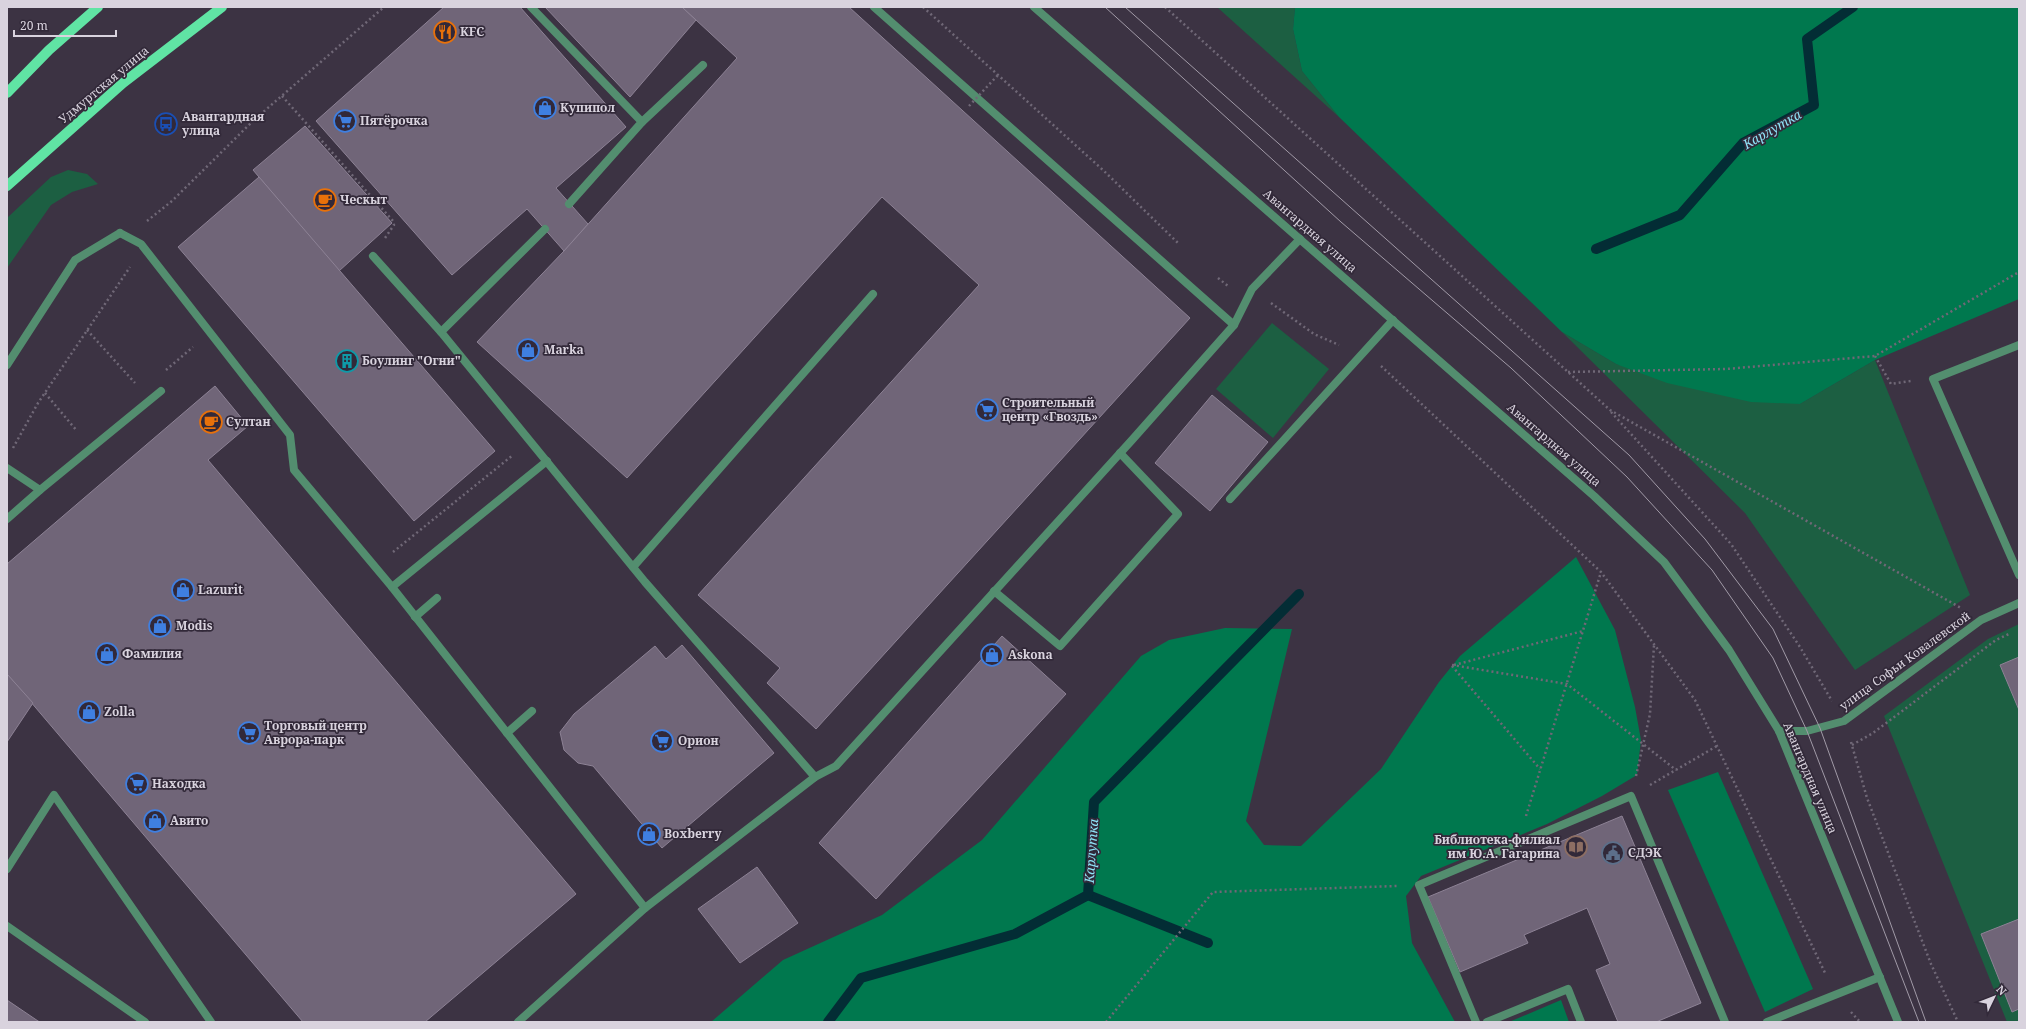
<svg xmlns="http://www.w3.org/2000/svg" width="2026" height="1029" font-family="'Noto Serif',serif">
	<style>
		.green { fill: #1c5f42 }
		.forest { fill: #00784e }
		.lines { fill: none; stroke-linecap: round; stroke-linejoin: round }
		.stream { stroke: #032d35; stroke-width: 10 }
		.building { fill: #706578; stroke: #8d8295 }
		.path { stroke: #706877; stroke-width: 2.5; stroke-dasharray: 2 3; stroke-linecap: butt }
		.service { stroke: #538e6f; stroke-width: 8 }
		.minor { stroke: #538e6f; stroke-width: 8 }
		.tertiary { stroke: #538e6f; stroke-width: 8 }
		.primary { stroke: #60e4a4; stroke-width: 10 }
		.tram { stroke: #a19aa7; stroke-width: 1 }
		.path-bridge { stroke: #706877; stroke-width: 2.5; stroke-dasharray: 2 3; stroke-linecap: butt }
		.labels { text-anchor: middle; stroke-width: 3.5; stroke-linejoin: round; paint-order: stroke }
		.poi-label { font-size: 12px; font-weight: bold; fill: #d9d3de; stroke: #322939; text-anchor: start }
		.street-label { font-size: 12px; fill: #d9d3de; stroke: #322939 }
		.water-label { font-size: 13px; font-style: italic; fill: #8fe4f8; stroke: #322939 }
	</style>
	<rect width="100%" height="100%" fill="#3c3343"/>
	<g class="green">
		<path d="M1217 7H1295L1293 29 1302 71 1339 117Z"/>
		<path d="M68 170 87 174 98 184 72 192 51 205 7 268V218L51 177Z"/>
		<path d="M1272 323 1329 369 1273 438 1216 389Z"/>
		<path d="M1562 332 1616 364 1800 404 1875 360 1970 595 1855 670 1745 513Z"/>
		<path d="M2019 624V1022H2007L1884 716 1988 639Z"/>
	</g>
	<g class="forest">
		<path d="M1295 7H2019V299L1875 360 1800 404 1751 402 1667 383 1616 364 1562 332 1339 117 1302 71 1293 29Z"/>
		<path d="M1576 557 1615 630 1635 707 1641 740 1637 775 1602 796 1547 824 1421 876 1406 896 1412 943 1455 1022H711L783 960 882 915 982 840 1141 656 1169 640 1225 628 1292 629 1246 821 1264 845 1301 846 1381 769 1439 682 1460 656Z"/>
		<path d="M1718 772 1813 989 1765 1012 1668 790Z"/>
		<path d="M1561 1000 1569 1022H1509Z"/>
	</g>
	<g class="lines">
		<g class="stream">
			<path d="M1596 249 1680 215 1743 143 1814 105 1807 39 1853 7"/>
			<path d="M1088 895 1208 943"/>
			<path d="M828 1022 861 978 1015 934 1088 895 1094 802 1299 594"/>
		</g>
	</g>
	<g class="building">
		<path d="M444 7H520L626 127 556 188 588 224 564 251 527 209 452 275 316 121Z"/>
		<path d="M545 7H682L696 20 630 97Z"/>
		<path d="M682 7H849L1190 318 816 729 767 683 780 668 698 595 979 285 882 197 627 478 477 342 564 251 737 58Z"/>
		<path d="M305 126 392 223 339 271 253 170Z"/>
		<path d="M259 177 495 451 414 521 178 247Z"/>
		<path d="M215 386 248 426 208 460 576 894 425 1022H303L7 674V564Z"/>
		<path d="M1212 395 1268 442 1210 511 1155 463Z"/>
		<path d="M1002 636 1066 694 876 899 819 843Z"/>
		<path d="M682 645 774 753 662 848 593 766 578 763 564 750 560 732 574 714 655 646 666 659Z"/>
		<path d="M2019 657V710L2000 665Z"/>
		<path d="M7 674 33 703 7 742Z"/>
		<path d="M1622 816 1701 1003 1656 1022H1618L1596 970 1610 964 1587 908 1524 935 1528 943 1460 972 1428 897Z"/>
		<path d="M757 867 798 923 740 963 698 909Z"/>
		<path d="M2019 919V1009L2012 1012 1981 934Z"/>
		<path d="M7 1000 38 1021 40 1022H7Z"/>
	</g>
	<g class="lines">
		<g class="path">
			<path d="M923 7 1104 171 1178 243"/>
			<path d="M1165 7 1610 410 1961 608"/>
			<path d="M282 96 393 221 394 225 385 238"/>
			<path d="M147 221 172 201 254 120 384 7"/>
			<path d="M1218 278 1228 286"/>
			<path d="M1271 303 1314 334 1339 345"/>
			<path d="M87 330 135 383"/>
			<path d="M1875 356 1891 384 1911 381"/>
			<path d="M1381 366 1601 572 1695 700 1826 975"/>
			<path d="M166 370 193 347"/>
			<path d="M1568 372 1726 369 1875 356 2019 272"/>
			<path d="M45 393 77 431"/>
			<path d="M1611 412 1731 544 1800 647 1832 701"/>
			<path d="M13 448 38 403 130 267"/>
			<path d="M393 552 513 455"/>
			<path d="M1452 665 1567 684 1676 770"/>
			<path d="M1454 665 1583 631"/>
			<path d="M1452 666 1540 769"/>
			<path d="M1851 742 1867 798 1931 964 1958 1022"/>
			<path d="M1852 745 1873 733 1996 640 2011 633"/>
			<path d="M1636 776 1650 714 1654 645"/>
			<path d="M1650 785 1717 746"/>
			<path d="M1526 816 1601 572"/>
			<path d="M1851 1012 1860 1022"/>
			<path d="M1106 1022 1213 892 1397 886"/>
		</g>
		<g class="service">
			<path d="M531 7 642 122 569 204"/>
			<path d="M874 7 1234 325"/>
			<path d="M642 122 703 65"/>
			<path d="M545 229 441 332 645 582 815 777"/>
			<path d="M120 233 141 244 290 435 294 470 392 587 645 908 815 777 836 766 1132 440 1234 325 1252 289 1300 239"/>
			<path d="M373 256 441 332"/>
			<path d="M2019 345 1933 379 2019 575"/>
			<path d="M7 468 40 490 161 391"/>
			<path d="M1230 499 1393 320"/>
			<path d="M7 519 40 490"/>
			<path d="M633 567 873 294"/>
			<path d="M392 587 547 461"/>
			<path d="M994 591 1060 646 1178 514 1120 453"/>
			<path d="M415 617 437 598"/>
			<path d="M507 733 532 711"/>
			<path d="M7 869 54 795 211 1022"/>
			<path d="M7 926 145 1022"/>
			<path d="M518 1022 645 908"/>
			<path d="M1476 1022 1419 885 1631 796 1725 1022"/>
			<path d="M1487 1022 1568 989 1581 1022"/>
		</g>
		<g class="minor">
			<path d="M7 365 75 260 120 233"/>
			<path d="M1779 731H1807L1844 721 1981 620 2019 603"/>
			<path d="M1767 1022 1880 977"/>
		</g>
		<path class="tertiary" d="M1034 7 1594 496 1664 562 1729 650 1779 731 1898 1022"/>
		<g class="primary">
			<path d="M7 93 49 50 98 7"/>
			<path d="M7 186 123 83 222 7"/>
		</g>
		<g class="tram">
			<path d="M1105 7 1341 222 1511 368 1627 477 1712 570 1773 658 1807 731 1919 1022"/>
			<path d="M1125 7 1629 455 1705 539 1773 629 1820 728 1926 1022"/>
		</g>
		<path class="path-bridge" d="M969 106 998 75"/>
	</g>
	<defs>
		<g id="restaurant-ring" transform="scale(1.15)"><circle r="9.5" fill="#322939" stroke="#e8710a" stroke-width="1.5"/><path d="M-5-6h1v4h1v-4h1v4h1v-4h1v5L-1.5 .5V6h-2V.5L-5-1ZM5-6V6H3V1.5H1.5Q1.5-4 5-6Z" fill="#e8710a"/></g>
		<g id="shop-ring" transform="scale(1.15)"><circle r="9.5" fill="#322939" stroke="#3f7fe0" stroke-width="1.5"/><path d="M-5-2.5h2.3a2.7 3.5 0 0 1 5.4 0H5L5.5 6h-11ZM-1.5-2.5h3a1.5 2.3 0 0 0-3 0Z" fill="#3f7fe0"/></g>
		<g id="supermarket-ring" transform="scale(1.15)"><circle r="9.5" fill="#322939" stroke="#3f7fe0" stroke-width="1.5"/><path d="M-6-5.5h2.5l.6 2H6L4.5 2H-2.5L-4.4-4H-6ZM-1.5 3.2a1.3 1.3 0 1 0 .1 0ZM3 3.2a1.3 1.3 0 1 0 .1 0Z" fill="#3f7fe0"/></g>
		<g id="bus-ring" transform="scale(1.15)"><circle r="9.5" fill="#322939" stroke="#1a4fb4" stroke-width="1.5"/><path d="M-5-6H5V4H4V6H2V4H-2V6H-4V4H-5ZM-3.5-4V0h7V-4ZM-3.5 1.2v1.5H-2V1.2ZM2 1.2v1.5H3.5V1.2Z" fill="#1a4fb4"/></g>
		<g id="cafe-ring" transform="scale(1.15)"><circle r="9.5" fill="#322939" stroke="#e8710a" stroke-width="1.5"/><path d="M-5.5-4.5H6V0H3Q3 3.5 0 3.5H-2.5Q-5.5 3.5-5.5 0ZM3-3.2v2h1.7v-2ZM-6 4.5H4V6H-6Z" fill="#e8710a"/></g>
		<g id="building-ring" transform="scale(1.15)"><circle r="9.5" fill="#322939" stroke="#0f9aa8" stroke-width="1.5"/><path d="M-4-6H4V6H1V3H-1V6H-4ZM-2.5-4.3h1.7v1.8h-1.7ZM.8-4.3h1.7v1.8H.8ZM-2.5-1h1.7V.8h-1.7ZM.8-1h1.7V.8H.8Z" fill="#0f9aa8"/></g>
		<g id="library-ring" transform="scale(1.15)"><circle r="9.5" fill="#322939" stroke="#8d6e63" stroke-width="1.5"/><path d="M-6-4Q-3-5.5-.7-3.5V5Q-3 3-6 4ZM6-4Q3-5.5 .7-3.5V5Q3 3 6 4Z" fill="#8d6e63"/></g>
		<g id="civic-ring" transform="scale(1.15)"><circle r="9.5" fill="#322939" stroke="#5c6f8a" stroke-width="1.5"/><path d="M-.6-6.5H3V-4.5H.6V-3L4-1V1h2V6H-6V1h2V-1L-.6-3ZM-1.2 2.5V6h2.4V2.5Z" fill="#5c6f8a"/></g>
	</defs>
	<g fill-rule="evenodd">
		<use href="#restaurant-ring" x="445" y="32"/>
		<use href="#shop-ring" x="545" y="108"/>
		<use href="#supermarket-ring" x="345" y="121"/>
		<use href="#bus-ring" x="166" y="124"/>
		<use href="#cafe-ring" x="325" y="200"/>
		<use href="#shop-ring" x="528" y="350"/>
		<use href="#building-ring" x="347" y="361"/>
		<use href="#supermarket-ring" x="987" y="410"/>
		<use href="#cafe-ring" x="211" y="422"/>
		<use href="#shop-ring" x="183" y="590"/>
		<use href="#shop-ring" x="160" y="626"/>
		<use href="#shop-ring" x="107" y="654"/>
		<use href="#shop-ring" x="992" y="655"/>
		<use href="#shop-ring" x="89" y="712"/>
		<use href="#supermarket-ring" x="249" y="733"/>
		<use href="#supermarket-ring" x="662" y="741"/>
		<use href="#supermarket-ring" x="137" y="784"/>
		<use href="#shop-ring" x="155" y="821"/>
		<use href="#shop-ring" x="649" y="834"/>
		<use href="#library-ring" x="1576" y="847"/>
		<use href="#civic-ring" x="1613" y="853"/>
	</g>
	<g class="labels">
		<g class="poi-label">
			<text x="460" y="36">KFC</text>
			<text x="560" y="112">Купипол</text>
			<text x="182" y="121">Авангардная<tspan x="182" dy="14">улица</tspan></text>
			<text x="360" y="125">Пятёрочка</text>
			<text x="340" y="204">Ческыт</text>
			<text x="544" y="354">Marka</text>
			<text x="362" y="365">Боулинг "Огни"</text>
			<text x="1002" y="407">Строительный<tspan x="1002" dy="14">центр «Гвоздь»</tspan></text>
			<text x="226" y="426">Султан</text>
			<text x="198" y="594">Lazurit</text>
			<text x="176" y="630">Modis</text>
			<text x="122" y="658">Фамилия</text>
			<text x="1008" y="659">Askona</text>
			<text x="104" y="716">Zolla</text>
			<text x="264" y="730">Торговый центр<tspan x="264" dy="14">Аврора-парк</tspan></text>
			<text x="678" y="745">Орион</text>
			<text x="152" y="788">Находка</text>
			<text x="170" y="825">Авито</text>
			<text x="664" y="838">Boxberry</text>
			<text x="1560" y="844" text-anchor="end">Библиотека-филиал<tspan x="1560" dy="14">им Ю.А. Гагарина</tspan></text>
			<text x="1628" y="857">СДЭК</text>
		</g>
		<g class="street-label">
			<text transform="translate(104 85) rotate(-40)" y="4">Удмуртская улица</text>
			<text transform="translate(1310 231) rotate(41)" y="4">Авангардная улица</text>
			<text transform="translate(1554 445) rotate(41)" y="4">Авангардная улица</text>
			<text transform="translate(1905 661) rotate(-36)" y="4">улица Софьи Ковалевской</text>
			<text transform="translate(1810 778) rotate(67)" y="4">Авангардная улица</text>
		</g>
		<g class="water-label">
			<text transform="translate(1772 129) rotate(-30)" y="5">Карлутка</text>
			<text transform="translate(1091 851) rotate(-86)" y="5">Карлутка</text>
		</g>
	</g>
	<rect width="2026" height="1029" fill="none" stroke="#d9d3de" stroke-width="16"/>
	<g transform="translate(1994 997) rotate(47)" stroke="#322939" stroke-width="3" paint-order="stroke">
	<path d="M0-3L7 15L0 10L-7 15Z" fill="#d9d3de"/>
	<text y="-6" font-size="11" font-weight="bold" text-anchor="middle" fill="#d9d3de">N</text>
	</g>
	<path d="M14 30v6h102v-6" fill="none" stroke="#d9d3de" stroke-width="2"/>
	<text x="20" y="30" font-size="12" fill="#d9d3de" stroke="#322939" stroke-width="3" paint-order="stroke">20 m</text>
</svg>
